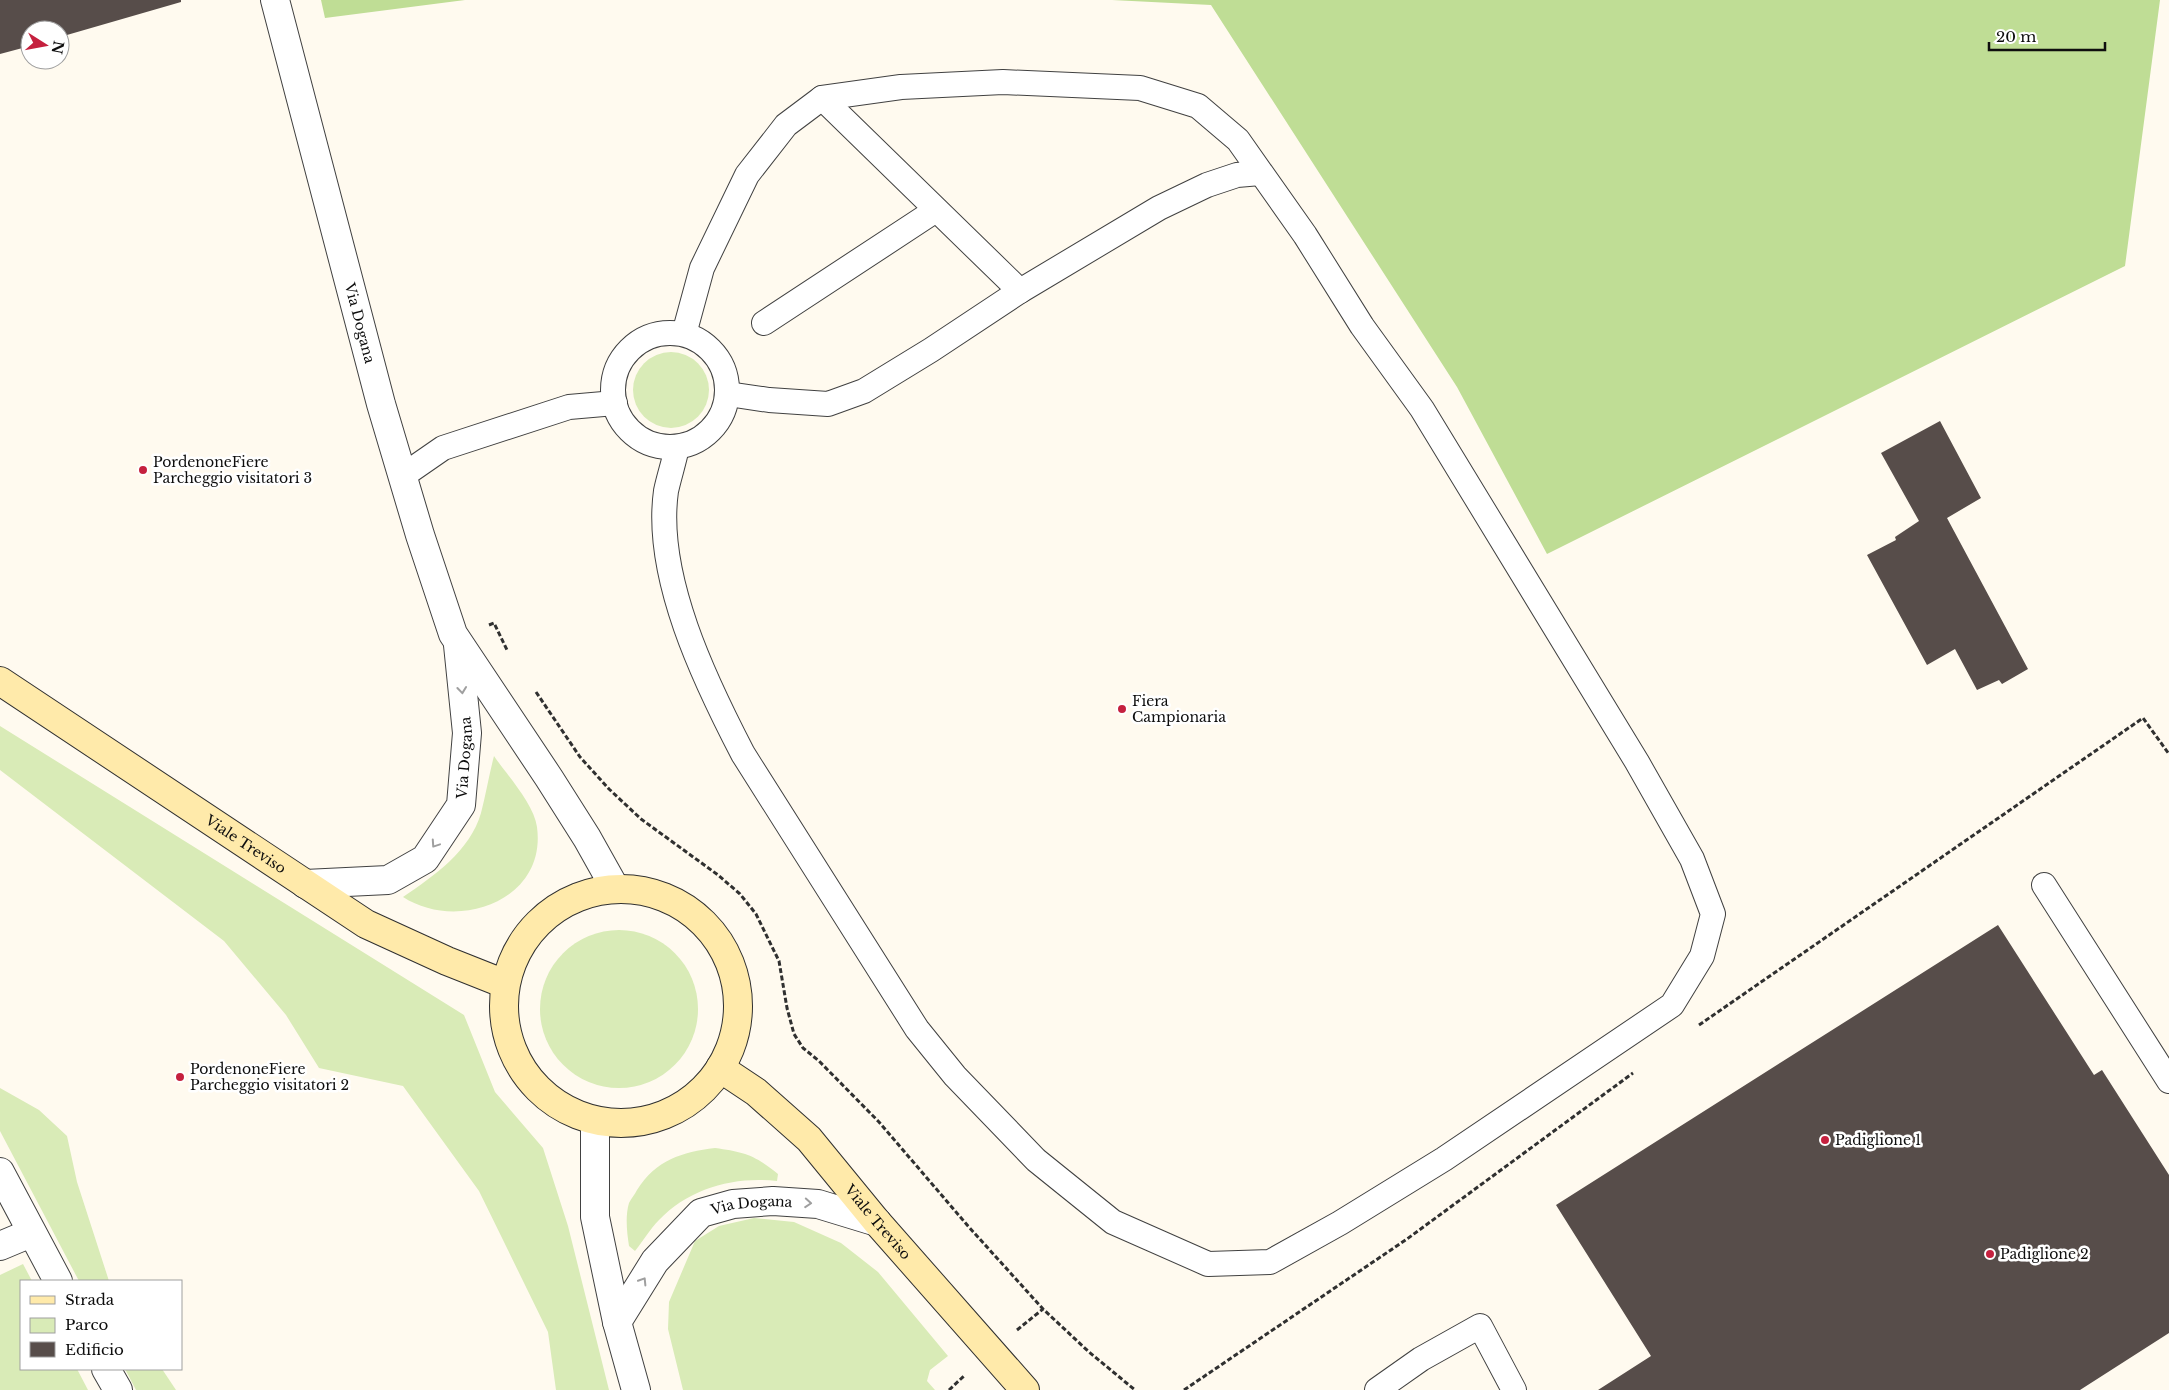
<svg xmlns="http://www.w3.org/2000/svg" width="2169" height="1390" font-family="'Libre Baskerville',serif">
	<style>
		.green { fill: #d9ebb7 }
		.forest { fill: #bfdd95 }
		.building { fill: #574d4a }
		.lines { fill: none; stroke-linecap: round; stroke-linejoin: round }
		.service-casing { stroke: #414141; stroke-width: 26 }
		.minor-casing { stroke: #414141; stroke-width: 30 }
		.tertiary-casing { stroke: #414141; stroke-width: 30 }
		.secondary-casing { stroke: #303030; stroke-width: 30 }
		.path { stroke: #303030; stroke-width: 3; stroke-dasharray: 5 2.5; stroke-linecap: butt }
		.service { stroke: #fff; stroke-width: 24 }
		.minor { stroke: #fff; stroke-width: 28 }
		.tertiary { stroke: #fff; stroke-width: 28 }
		.secondary { stroke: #ffeaaa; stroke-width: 28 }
		.oneway { stroke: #9f9f9f }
		.poi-dot { fill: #c5203e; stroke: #fff; stroke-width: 2 }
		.labels { text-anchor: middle; stroke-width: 5; stroke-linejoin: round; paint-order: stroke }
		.street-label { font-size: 14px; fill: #0e0e0e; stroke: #fff }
		.poi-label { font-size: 14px; fill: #0e0e0e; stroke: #fff; text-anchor: start }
	</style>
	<rect width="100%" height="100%" fill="#fffaef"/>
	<g class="green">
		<circle cx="671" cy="390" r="38"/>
		<path d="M0 726 464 1015 495 1092 543 1148 568 1226 609 1390H556L548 1332 479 1191 403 1086 319 1068 286 1015 224 941 0 770Z"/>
		<path d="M494 756C507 775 534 804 537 827 547 901 457 932 403 897 434 876 470 851 481 813 486 794 489 775 494 756Z"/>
		<circle cx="619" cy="1009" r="79"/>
		<path d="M0 1088 39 1110 67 1136 77 1182 109 1281H79L0 1131Z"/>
		<path d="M715 1148C744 1152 755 1155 778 1174L777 1181C735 1176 689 1188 659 1220 650 1229 643 1241 635 1251L629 1246C627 1233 625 1216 629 1203 631 1199 635 1194 637 1190 656 1160 682 1152 715 1148Z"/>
		<path d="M754 1218 794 1222 841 1243 878 1272 948 1356 930 1370 927 1381 935 1390H683L668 1329 669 1302 695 1241 719 1226Z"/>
		<path d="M23 1264 32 1281H21V1369H77L88 1390H0V1275Z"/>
		<path d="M125 1369H162L176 1390H136Z"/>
	</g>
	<g class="forest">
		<path d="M321 0H465L325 18Z"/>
		<path d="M1112 0H2160L2125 266 1547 554 1457 387 1211 5Z"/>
	</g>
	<g class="building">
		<path d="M0 0H181V2L60 37V30H30V46L0 54Z"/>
		<path d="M1940 421 1981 498 1947 518 2028 669 2002 684 1999 680 1977 690 1955 649 1927 665 1867 555 1896 540 1895 537 1919 521 1881 453Z"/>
		<path d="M1998 925 2094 1075 2102 1070 2169 1175V1333L2080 1390H1598L1651 1356 1556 1205Z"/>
	</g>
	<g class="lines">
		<g class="service-casing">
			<g id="service">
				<path d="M822 98 1020 291"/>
				<path d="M764 323 936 210"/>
				<circle cx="670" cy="390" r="57"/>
				<path d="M728 394 769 400 828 404 864 391 931 350 1020 291 1159 208 1207 185 1237 175 1260 173"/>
				<path d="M677 447C674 462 669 477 666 491 654 576 705 681 743 754L917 1029 955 1076 1036 1160 1113 1222 1208 1264 1270 1262 1340 1223 1444 1159 1672 1005 1702 956 1713 914 1692 859 1637 762 1422 409 1362 326 1305 235 1238 140 1198 106 1140 88 1003 82 901 87 822 98 786 125 747 175 702 268 684 334"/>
				<path d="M404 475 443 448 569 407 615 403"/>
				<path d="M2044 885 2169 1081"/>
				<path d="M1377 1390 1421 1359 1480 1326 1514 1390"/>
			</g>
		</g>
		<g class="minor-casing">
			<g id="minor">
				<path d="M595 1121V1217L617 1322 636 1390"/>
				<path d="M0 1172 58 1281"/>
				<path d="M0 1246 31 1233"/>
				<path id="s1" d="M617 1322 655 1261 701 1213 733 1204 773 1201 818 1204 877 1222"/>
				<path d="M106 1369 118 1390"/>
			</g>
		</g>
		<g class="tertiary-casing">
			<g id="tertiary">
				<path id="s2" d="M275 0 381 404 420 535 453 634 549 778 587 838 615 888"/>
				<path id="s3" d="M305 884 388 880 425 859 461 805 467 733 458 645"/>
			</g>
		</g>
		<g class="secondary-casing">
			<g id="secondary">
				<path id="s4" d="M0 681 366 924 447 961 505 984"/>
				<circle cx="621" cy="1006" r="117"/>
				<path id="s5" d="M720 1068 756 1092 809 1139 877 1222 1025 1390"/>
			</g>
		</g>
		<g class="path">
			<path d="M489 625 494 623 507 650"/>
			<path d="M536 692 580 757 609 789 641 819 718 875 740 894 756 914 779 961 787 1008 794 1034 803 1048 819 1061 879 1122 968 1226 1043 1309 1089 1352 1135 1390"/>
			<path d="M1699 1025 2143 718 2169 754"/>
			<path d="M1017 1330 1043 1309"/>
			<path d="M949 1390 965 1375"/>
			<path d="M1184 1390 1407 1239 1633 1073"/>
		</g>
		<use href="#service" class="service"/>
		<use href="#minor" class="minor"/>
		<use href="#tertiary" class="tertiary"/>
		<use href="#secondary" class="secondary"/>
	</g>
	<defs><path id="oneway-chevron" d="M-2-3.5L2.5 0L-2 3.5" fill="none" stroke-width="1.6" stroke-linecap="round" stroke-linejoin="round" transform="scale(1.25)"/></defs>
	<g class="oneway">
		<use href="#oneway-chevron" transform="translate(462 690) rotate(84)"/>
		<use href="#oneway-chevron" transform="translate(435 844) rotate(124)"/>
		<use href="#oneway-chevron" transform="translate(808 1203) rotate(4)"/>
		<use href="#oneway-chevron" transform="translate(643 1281) rotate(-58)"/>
	</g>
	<g class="poi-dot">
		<circle cx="143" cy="470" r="5"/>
		<circle cx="1122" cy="709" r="5"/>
		<circle cx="180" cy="1077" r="5"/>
		<circle cx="1825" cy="1140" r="5"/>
		<circle cx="1990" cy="1254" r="5"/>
	</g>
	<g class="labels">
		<g class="street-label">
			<text dy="5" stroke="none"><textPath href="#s2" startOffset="334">Via Dogana</textPath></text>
			<text dy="5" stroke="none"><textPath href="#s3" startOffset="238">Via Dogana</textPath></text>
			<text dy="5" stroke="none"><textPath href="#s4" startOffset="295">Viale Treviso</textPath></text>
			<text dy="5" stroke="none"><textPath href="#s1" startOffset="190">Via Dogana</textPath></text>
			<text dy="5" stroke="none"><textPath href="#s5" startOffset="222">Viale Treviso</textPath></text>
		</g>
		<g class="poi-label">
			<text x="153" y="467">PordenoneFiere<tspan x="153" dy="16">Parcheggio visitatori 3</tspan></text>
			<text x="1132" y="706">Fiera<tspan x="1132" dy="16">Campionaria</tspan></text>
			<text x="190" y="1074">PordenoneFiere<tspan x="190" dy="16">Parcheggio visitatori 2</tspan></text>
			<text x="1835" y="1145">Padiglione 1</text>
			<text x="2000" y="1259">Padiglione 2</text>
		</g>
	</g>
	<rect x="20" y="1280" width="162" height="90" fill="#ffffff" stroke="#9f9f9f"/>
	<rect x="30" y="1296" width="25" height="8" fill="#ffeaaa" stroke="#9f9f9f"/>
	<text x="65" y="1305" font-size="15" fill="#0e0e0e">Strada</text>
	<rect x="30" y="1318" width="25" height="15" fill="#d9ebb7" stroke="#9f9f9f"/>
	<text x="65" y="1330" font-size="15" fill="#0e0e0e">Parco</text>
	<rect x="30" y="1342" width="25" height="15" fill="#574d4a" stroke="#9f9f9f"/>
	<text x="65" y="1355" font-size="15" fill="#0e0e0e">Edificio</text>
	<g transform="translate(45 45) rotate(101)"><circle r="24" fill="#ffffff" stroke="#9f9f9f"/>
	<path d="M0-4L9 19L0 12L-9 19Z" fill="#c5203e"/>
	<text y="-8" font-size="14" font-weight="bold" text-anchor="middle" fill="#0e0e0e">N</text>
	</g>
	<path d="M1989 42v8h116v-8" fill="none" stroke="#0e0e0e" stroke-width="2.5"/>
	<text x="1996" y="42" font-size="15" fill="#0e0e0e" stroke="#ffffff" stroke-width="4" paint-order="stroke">20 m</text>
</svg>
